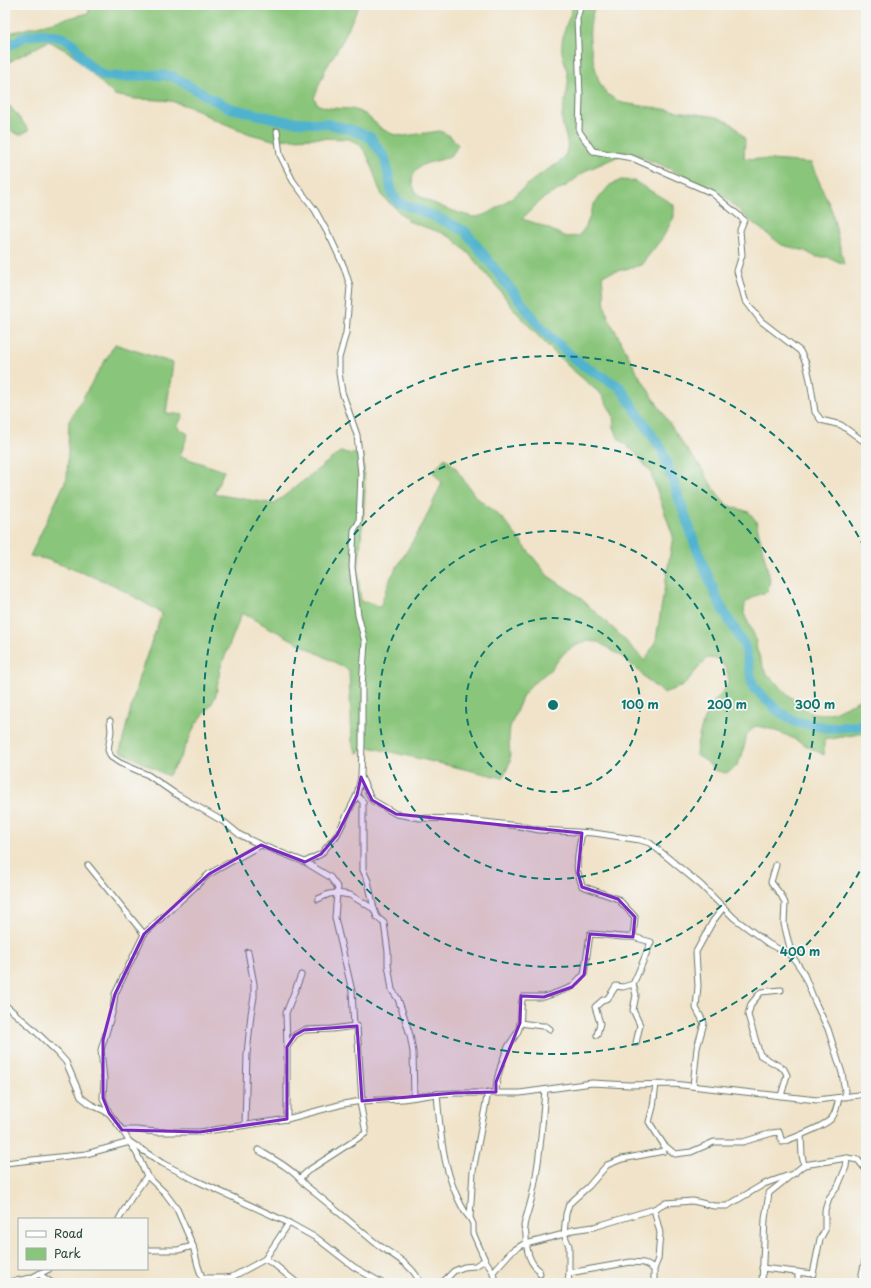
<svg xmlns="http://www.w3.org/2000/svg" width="871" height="1288" font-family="'Playpen Sans',sans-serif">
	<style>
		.green { fill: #89c57a; stroke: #548157 }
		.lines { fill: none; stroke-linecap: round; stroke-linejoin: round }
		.river { stroke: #4fb2ce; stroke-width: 10 }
		.minor-casing { stroke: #687768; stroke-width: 7 }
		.minor { stroke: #fff; stroke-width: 5 }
		.marked { fill: #7b2cbf; fill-opacity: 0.2; stroke: #7b2cbf; stroke-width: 3; stroke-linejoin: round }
		.ring { fill: none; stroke: #0f766e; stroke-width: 2; stroke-dasharray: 7 5 }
		.centre { fill: #0f766e; stroke: #f6f6f2; stroke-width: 2 }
		.ring-label { font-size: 12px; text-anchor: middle; font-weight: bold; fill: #0f766e; stroke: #f6f6f2; stroke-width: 3.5; stroke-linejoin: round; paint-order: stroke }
	</style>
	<rect width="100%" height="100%" fill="#f6f6f2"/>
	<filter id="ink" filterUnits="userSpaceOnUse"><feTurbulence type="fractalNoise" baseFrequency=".025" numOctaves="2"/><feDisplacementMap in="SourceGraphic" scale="8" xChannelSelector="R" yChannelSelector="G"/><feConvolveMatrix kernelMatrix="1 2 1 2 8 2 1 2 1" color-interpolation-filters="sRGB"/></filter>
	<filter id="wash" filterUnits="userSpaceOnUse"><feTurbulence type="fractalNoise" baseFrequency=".012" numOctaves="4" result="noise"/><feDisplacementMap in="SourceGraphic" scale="16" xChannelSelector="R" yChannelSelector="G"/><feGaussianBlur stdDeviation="0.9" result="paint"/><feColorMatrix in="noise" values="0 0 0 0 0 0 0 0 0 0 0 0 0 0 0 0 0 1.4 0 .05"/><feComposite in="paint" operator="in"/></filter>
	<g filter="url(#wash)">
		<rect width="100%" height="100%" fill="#f0e3c9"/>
		<g class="green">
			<path d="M89 5H359L343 40 325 70 314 98 318 105 329 108 353 109 365 114 382 129 392 134 404 136 440 131 450 136 458 145C456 148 454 153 451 155 439 164 419 159 413 176 410 183 415 193 421 197 428 202 467 217 475 217 493 216 524 187 538 176 548 168 561 165 566 153 571 140 561 130 562 117 563 106 567 95 568 84 569 73 564 63 562 52 560 37 569 18 574 5H595C587 31 589 42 595 67 597 75 599 84 604 90 609 96 615 100 622 103L718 117 734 125 745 139 744 158 811 163 832 211 844 264 828 257H816L805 251 782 245 753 223 720 193 668 168 637 155 626 152 612 159 587 170 566 186 542 199 522 219 535 223 567 237 579 236 586 226 594 204 610 185 621 180 634 181 674 205V217L663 237 641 265 602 275 605 306 608 317 638 374 684 446 700 466 712 486 726 505 749 512 756 521 770 580 767 592 755 596 745 603 744 614 755 637 757 650 765 672 800 706 811 713 824 714 834 712 857 701 866 694V733L824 740V755C802 744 781 729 756 726L747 734 742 756 736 767 726 773 714 770 706 761 696 755C697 736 704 718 714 702 719 695 727 690 728 681 730 673 723 665 719 659L707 658 683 686 663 693 647 680 640 672 621 656 598 642 586 641 575 646 565 652 550 670 531 685 523 695 510 727 509 738 510 762 503 778 369 747 357 753 352 742 349 670 242 613 220 669 216 695 211 705 196 724 181 756 168 776 120 751 139 677 162 613 112 584 46 559 30 556 67 478 69 421 115 344 173 363 166 413 183 415 177 427 188 434 180 456 224 471 214 494 274 504 340 452 363 455 365 492 358 574 361 602 371 603 380 607 391 577 423 524 442 483 433 472 445 458 454 466 475 496 503 519 548 576 578 596 618 633 645 661 656 640 673 536 650 471 635 453 618 438 614 427 613 415 602 395 568 366 543 341 512 307 499 289 469 254 452 238 442 233 408 221 392 205 383 197 378 186 371 164 366 153 359 144 349 139 314 138 273 140 250 134 213 119 193 108 171 101 160 100 136 99 114 95 72 54 49 41 5 64V34L89 13Z"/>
			<path d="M5 100 29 130 20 135 5 128Z"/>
		</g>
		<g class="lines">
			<path class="river" d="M5 48 26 36 43 34 64 38 74 45 83 59 91 67 104 76 126 77 154 75 172 76 210 98 230 108 285 121 328 124 349 129 370 137 385 158 392 194 398 202 438 218 465 231 543 330 579 363 620 387 662 450 696 547 719 603 745 647 753 687 778 711 796 722 829 728 858 726 866 721"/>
		</g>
	</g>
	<g filter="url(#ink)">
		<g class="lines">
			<g class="minor-casing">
				<g id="minor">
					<path d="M581 5 577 18 580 96 579 131 593 151 632 158 712 193 744 220 740 230 742 255 737 271 745 300 761 321 800 351 806 363 810 380 815 412 821 420 841 425 866 443"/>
					<path d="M277 131 280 155 293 181 315 210 331 239 344 267 350 286 346 333 339 358V373L342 392 357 435 361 474 359 522 354 530 352 567 358 615 365 642 362 687V743L361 777 357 795 337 835 321 854 305 862"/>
					<path d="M110 721 111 731 108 750 111 757 120 763 148 775 174 793 224 822 240 835 261 845 305 862 330 877 338 888 337 893 350 895 374 909 377 917 384 923 388 952V964L392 990 398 999 404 1016 410 1035 413 1052 414 1097"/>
					<path d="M361 777 372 800 396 814 420 818 458 819 519 826 539 830 594 833 640 840 650 843 701 885 734 918 769 944 792 956 803 972 815 1002 828 1029 842 1073 846 1097"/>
					<path d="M357 795 363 802V870L368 881 374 909"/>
					<path d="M582 833C580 843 575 864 578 873 579 878 581 881 582 886L618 899 635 917 633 937 651 942C645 956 640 970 633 984L636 995 633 1010 640 1025 636 1043"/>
					<path d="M88 865 144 934"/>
					<path d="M776 865 771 882 781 895 785 903 784 924 792 956"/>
					<path d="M318 899 329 894 337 893 335 918 352 991 354 1026H357L362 1101"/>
					<path d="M5 1005 31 1027 58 1053 66 1062 81 1097 90 1104 109 1113 122 1130 137 1154 147 1176 165 1193 177 1209 193 1246 198 1266 204 1283"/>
					<path d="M520 1023 542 1026H546L550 1029"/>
					<path d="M597 1035 600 1023 595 1007 603 1000 608 998 616 986 623 987 633 984"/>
					<path d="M287 1047 286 1013 301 975"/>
					<path d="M656 1084 653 1107 649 1122 664 1145 675 1154 691 1152 714 1142H743L772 1133 779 1132 782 1142C792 1139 824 1126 831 1119 836 1114 837 1105 839 1098"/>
					<path d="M693 1086 697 1048 704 1023 696 1008 698 986 696 952 713 921 723 908"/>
					<path d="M488 1092 473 1171 470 1218 473 1224V1233L485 1260 493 1272 495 1283"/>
					<path d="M496 1092C496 1077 502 1061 508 1047 511 1041 516 1036 518 1031 523 1020 519 1007 523 997H544L564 990 572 987 580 978 584 975 590 934C604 934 618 938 633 937"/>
					<path d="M437 1094C440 1128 442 1162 456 1194 460 1203 463 1211 470 1218"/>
					<path d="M781 1096 787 1075 784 1069 760 1055 748 1015 751 1004 761 992 781 990"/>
					<path d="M109 1113 103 1098 104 1079 101 1050 113 1010 115 994 144 934 209 874 261 845"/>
					<path d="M287 1119V1047L295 1035 304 1030 332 1029 354 1026"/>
					<path d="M245 1125 247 1054 251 1014 254 997V984L248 952"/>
					<path d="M122 1130H136L157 1132H200L287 1119 343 1104 362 1101 403 1099 437 1094 455 1093H520L592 1083 629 1085 673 1084 817 1100 859 1095 866 1091"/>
					<path d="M801 1136 802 1155 804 1165 847 1158 858 1160 866 1170"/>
					<path d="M258 1150C275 1160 293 1169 305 1185 328 1203 350 1222 372 1240 387 1253 413 1263 420 1283"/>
					<path d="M5 1163 86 1154 130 1142 162 1163 195 1180 289 1223 318 1239 354 1267 382 1283"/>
					<path d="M300 1178 309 1170 366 1133 360 1102"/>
					<path d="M654 1209 660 1233 658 1259 654 1269V1283"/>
					<path d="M119 1219 131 1198 147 1176"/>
					<path d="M147 1250H178L193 1246"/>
					<path d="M265 1259 275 1265 297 1283"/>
					<path d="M762 1268 813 1274 820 1239 825 1230V1210L829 1198 838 1186 846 1167 847 1158"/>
					<path d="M493 1272 511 1252 522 1245 564 1234 572 1230 594 1227 654 1209 665 1203 693 1201 714 1206H727L764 1184 795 1173"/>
					<path d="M569 1273 631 1262 644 1263 654 1269"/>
					<path d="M39 1274 52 1283"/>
					<path d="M540 1274 539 1270C528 1262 526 1247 526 1235 526 1231 524 1229 524 1226 526 1216 530 1206 532 1196 540 1161 542 1126 545 1090"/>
					<path d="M203 1278H224L232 1277 258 1263 265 1259 289 1223"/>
					<path d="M5 1283 31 1278 49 1269"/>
					<path d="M442 1283 454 1271 464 1267 475 1266 485 1260"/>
					<path d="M568 1283 569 1273V1246L564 1234 566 1214 569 1204 589 1186 607 1165 622 1159 664 1151V1145"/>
					<path d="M762 1283 765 1219 769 1193 804 1165"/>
					<path d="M798 1283V1272"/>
					<path d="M860 1283 866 1256"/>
				</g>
			</g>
			<use href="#minor" class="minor"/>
		</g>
	</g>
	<path class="marked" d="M361 777 372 800 396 814 582 833 578 873 582 887 618 899 635 917 633 937 590 934 584 975 572 987 544 997 521 996 520 1023 496 1082V1092L455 1093 362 1101 357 1026 304 1030 295 1035 287 1047V1119L200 1132 122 1130 109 1113 103 1098V1040L115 994 144 934 209 874 261 845 305 862 321 854 337 835 357 795Z"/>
	<g class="ring">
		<circle cx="553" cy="705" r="87"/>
		<circle cx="553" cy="705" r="174"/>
		<circle cx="553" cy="705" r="262"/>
		<path d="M865 861A349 349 0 1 1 865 549"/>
	</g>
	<circle cx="553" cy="705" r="6" class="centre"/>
	<g class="ring-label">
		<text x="640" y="709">100 m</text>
		<text x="727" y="709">200 m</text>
		<text x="815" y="709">300 m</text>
		<text x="800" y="956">400 m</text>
	</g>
	<rect width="871" height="1288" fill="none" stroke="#f6f6f2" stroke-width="20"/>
	<rect x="18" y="1218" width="130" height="52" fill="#f6f6f2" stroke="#a0aca6"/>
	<rect x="26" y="1231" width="20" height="6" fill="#ffffff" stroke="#a0aca6"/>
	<text x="54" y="1238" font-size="12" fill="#1f3d34">Road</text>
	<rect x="26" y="1248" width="20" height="12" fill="#89c57a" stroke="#a0aca6"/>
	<text x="54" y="1258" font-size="12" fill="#1f3d34">Park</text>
</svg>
